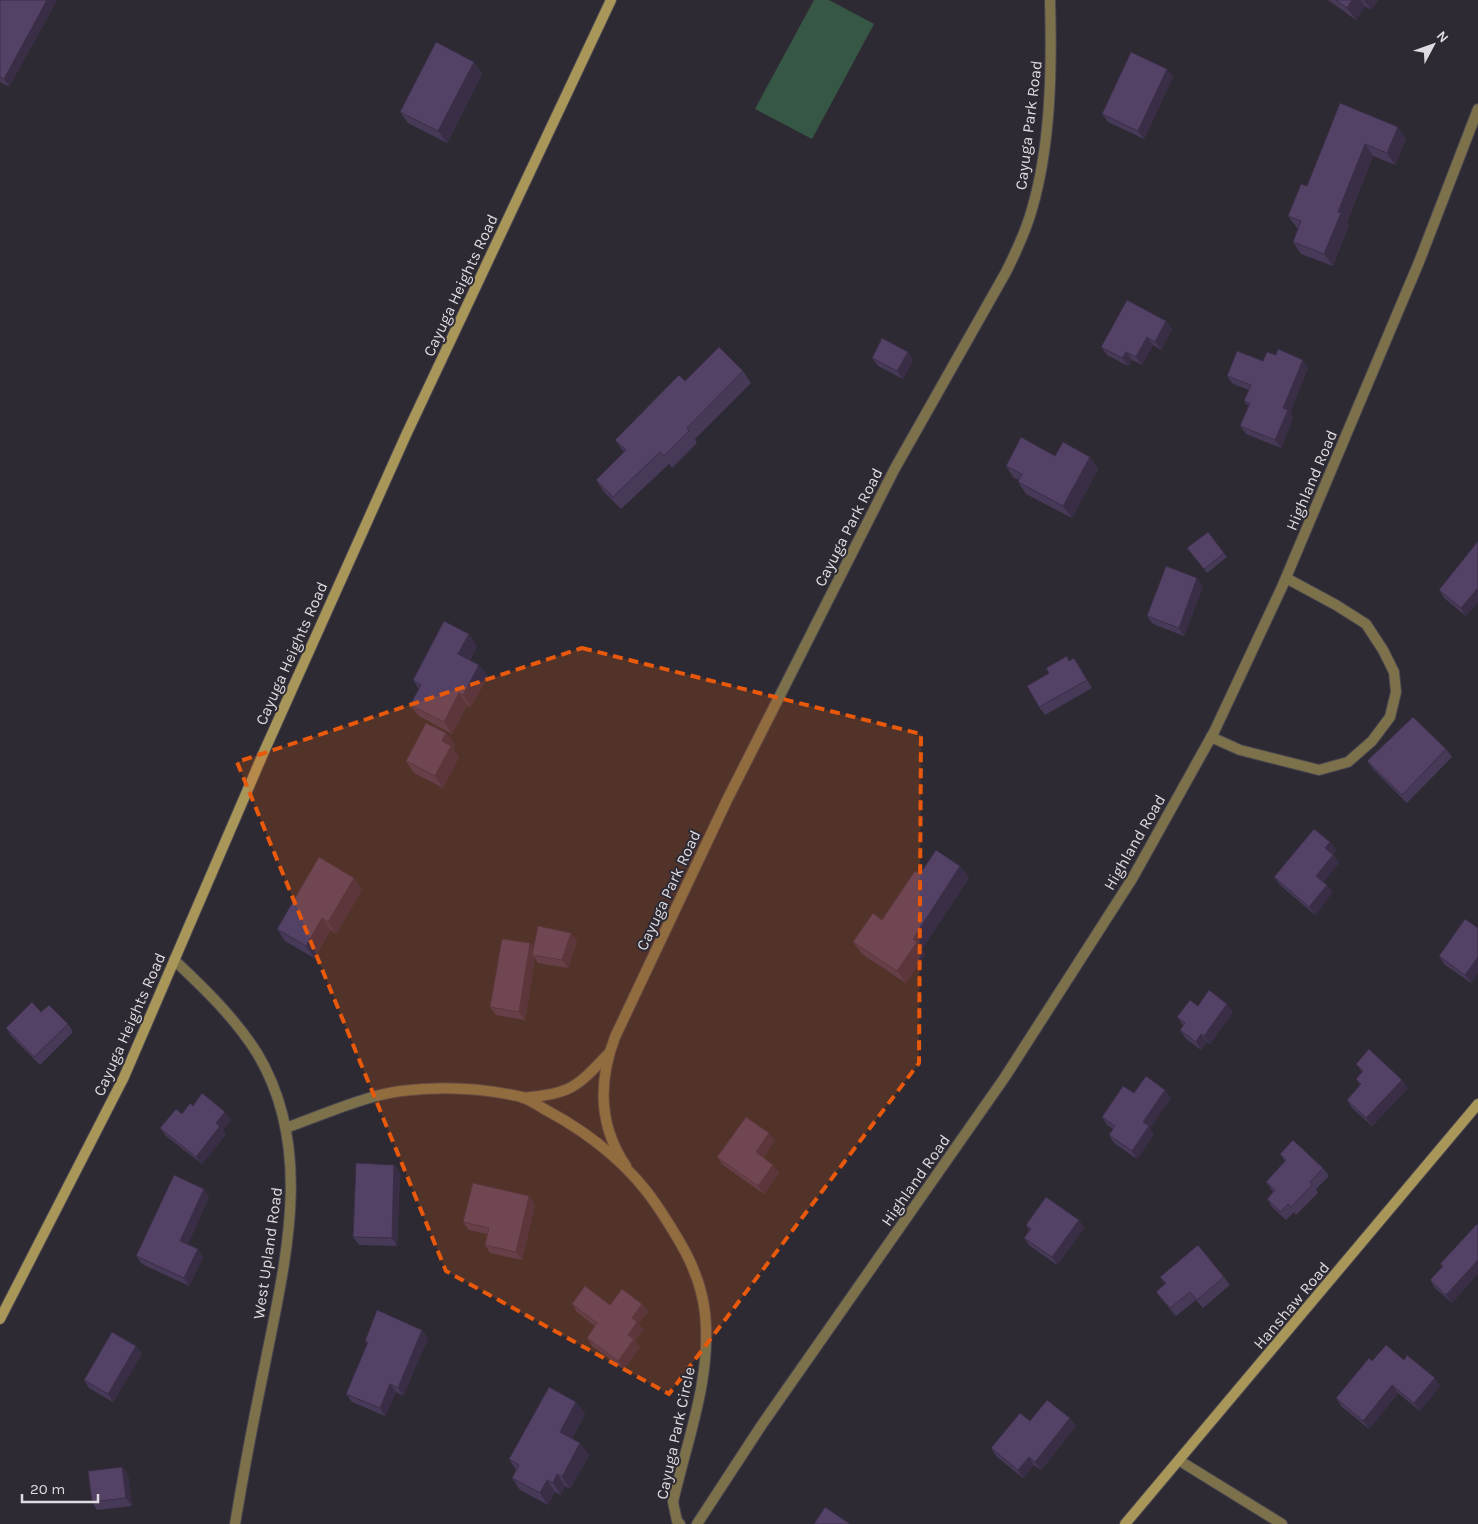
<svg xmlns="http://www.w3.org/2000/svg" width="1478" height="1524" font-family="Karla,sans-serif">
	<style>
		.green { fill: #365745 }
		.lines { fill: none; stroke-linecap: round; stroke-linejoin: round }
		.lane-casing { stroke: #4a464f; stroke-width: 12 }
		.street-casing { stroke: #4a464f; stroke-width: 12 }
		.secondary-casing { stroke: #4a464f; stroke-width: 12 }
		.lane { stroke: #7c714b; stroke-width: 10 }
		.street { stroke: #7c714b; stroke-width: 10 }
		.secondary { stroke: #a9975a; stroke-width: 10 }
		.wall { fill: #473958 }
		.shaded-wall { fill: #3a2e47 }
		.building { fill: #534266; stroke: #3a2e47 }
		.marked { fill: #e8590c; fill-opacity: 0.2; stroke: #e8590c; stroke-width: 4; stroke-dasharray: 10 6; stroke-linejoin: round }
		.labels { text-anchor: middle; stroke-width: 4; stroke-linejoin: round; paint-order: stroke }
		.street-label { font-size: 16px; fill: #dedce1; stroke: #2e2a33 }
	</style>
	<rect width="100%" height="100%" fill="#2e2a33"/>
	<path class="green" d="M814 0H829L874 24 812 139 755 109Z"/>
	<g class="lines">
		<g class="lane-casing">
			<path id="lane" d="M1211 737 1240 750 1319 770 1348 762 1372 741 1390 717 1396 692 1394 672 1383 650 1366 624 1336 605 1286 578"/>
		</g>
		<g class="street-casing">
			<g id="street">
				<path d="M174 960C204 988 235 1018 257 1053 315 1149 285 1262 265 1364 254 1417 244 1470 235 1524"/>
				<path d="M523 1098C572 1093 576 1088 609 1053"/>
				<path d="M286 1128C319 1116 367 1095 401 1091 441 1086 482 1088 522 1097 531 1100 540 1107 548 1111 592 1135 630 1165 658 1207 680 1241 700 1271 705 1313 712 1378 687 1440 673 1502L677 1521 680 1524"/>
				<path d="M626 1166C598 1125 598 1082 615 1037L727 800 894 470 1006 272C1016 252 1026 231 1032 209 1051 144 1052 67 1050 0"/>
				<path d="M1180 1461 1282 1524"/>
				<path d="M697 1524 761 1426 1005 1077 1132 879 1214 732 1282 587 1419 262 1478 109"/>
			</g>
		</g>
		<g class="secondary-casing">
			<g id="secondary">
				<path d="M0 1319 124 1077 263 754 406 435 611 0"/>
				<path d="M1125 1524 1478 1104"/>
			</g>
		</g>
		<use href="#lane" class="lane"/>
		<use href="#street" class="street"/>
		<use href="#secondary" class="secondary"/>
	</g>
	<g class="wall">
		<path d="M0 0H57L9 87 0 82Z"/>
		<path d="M1328 0H1378L1371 10 1365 6 1356 20Z"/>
		<path d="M474 62 482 74 447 143 408 123 400 112Z"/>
		<path d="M1167 69 1173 77 1144 139 1108 122 1102 114Z"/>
		<path d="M1340 103 1406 139 1395 165 1373 156 1347 222 1349 225 1333 266 1301 254 1293 242 1298 228H1297L1288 216 1307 186Z"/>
		<path d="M1166 321 1172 329 1161 350 1153 345 1142 365 1132 360 1128 366 1107 355 1101 347Z"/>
		<path d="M908 352 913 360 903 379 878 366 872 358Z"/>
		<path d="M1263 361 1308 368 1290 413 1293 418 1281 448 1246 434 1240 426 1248 406 1244 401 1249 390 1233 384 1227 376Z"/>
		<path d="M743 371 751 383 695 439 697 443 672 468 669 464 621 509 604 492 596 480 624 452 615 440 685 381Z"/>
		<path d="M1055 456 1090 457 1098 469 1072 518 1026 494 1018 482 1019 480 1014 478 1006 466Z"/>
		<path d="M1208 532 1227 557 1207 573 1187 548Z"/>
		<path d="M1478 541V602L1466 616 1444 598 1439 590Z"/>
		<path d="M1203 586 1184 636 1153 624 1147 616Z"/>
		<path d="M477 646 470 660 488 676 471 707 467 705 452 734 419 716 410 705 419 689 413 680Z"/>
		<path d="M1070 660 1079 666 1092 688 1045 715 1039 707 1049 673Z"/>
		<path d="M446 733 455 745 453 749 459 757 443 788 414 773 406 761Z"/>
		<path d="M1446 749 1452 757 1407 803 1373 769 1367 761Z"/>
		<path d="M1330 842 1336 850 1333 854 1339 863 1323 882 1327 885 1332 893 1315 915 1280 885 1274 877Z"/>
		<path d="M960 866 969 878 922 949 925 954 906 983 862 954 853 942 882 920 920 874Z"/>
		<path d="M362 890 336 934 331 930 314 958 285 941 277 929Z"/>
		<path d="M1465 919 1471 983 1444 964 1439 956Z"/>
		<path d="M571 933 577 941 568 968 538 963 535 958 525 1020 496 1015 490 1007 530 943 534 948Z"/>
		<path d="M1198 1006 1233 1012 1210 1044 1207 1042 1201 1050 1185 1038 1180 1030 1183 1025 1177 1017Z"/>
		<path d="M41 1012 68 1024 73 1032 40 1065 11 1036 6 1028Z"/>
		<path d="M1356 1064 1408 1088 1372 1126 1352 1108 1347 1100 1360 1085 1356 1079 1362 1072Z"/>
		<path d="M1134 1093 1171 1098 1150 1128 1154 1134 1137 1159 1114 1143 1109 1135 1113 1129 1107 1125 1102 1117Z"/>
		<path d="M193 1106 231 1120 223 1130 226 1134 202 1164 166 1136 160 1128Z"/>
		<path d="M775 1141 763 1157 773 1165 779 1173 764 1194 723 1165 717 1157Z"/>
		<path d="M1280 1154 1323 1168 1329 1176 1316 1189 1318 1193 1296 1215 1294 1212 1286 1220 1272 1207 1267 1199 1273 1192 1266 1182 1285 1161Z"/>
		<path d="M394 1165 400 1173 397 1246 359 1245 353 1237Z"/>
		<path d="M209 1197 188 1244 198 1249 203 1257 189 1286 142 1264 136 1256Z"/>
		<path d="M535 1204 522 1260 490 1253 485 1245 487 1234 469 1230 463 1222Z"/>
		<path d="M1079 1220 1084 1228 1057 1265 1030 1246 1024 1238 1029 1230 1026 1225Z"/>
		<path d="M1477 1224 1452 1303 1435 1288 1430 1280 1442 1267 1440 1264Z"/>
		<path d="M1160 1277H1224L1230 1285 1203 1308 1196 1300 1176 1316 1162 1300 1156 1292 1165 1284Z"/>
		<path d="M572 1304 610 1305 642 1304 648 1312 638 1324 643 1330 635 1341 640 1347 624 1369 592 1346 587 1338 595 1326 577 1312Z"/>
		<path d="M428 1338 403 1396 396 1392 385 1416 352 1402 346 1394 367 1344 365 1341Z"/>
		<path d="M136 1346 142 1354 113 1402 89 1388 84 1380Z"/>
		<path d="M1404 1360 1440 1386 1420 1411 1398 1393 1369 1429 1341 1406 1336 1398 1372 1361Z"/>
		<path d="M576 1402 585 1414 572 1438 580 1443 589 1455 570 1489 565 1486 561 1495 555 1492 548 1505 520 1490 512 1478 516 1470 509 1459Z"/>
		<path d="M1070 1418 1076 1426 1041 1470 1034 1465 1023 1478 996 1456 991 1448 1030 1421Z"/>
		<path d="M122 1467 128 1475 132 1506 97 1510 92 1502Z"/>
	</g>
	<g class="shaded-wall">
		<path d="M47 0H57L9 87 4 79Z"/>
		<path d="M1352 0H1361L1365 6 1356 20 1347 8Z"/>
		<path d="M1364 0H1378L1371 10Z"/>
		<path d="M474 62 482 74 447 143 438 131Z"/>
		<path d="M1167 69 1173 77 1144 139 1138 131Z"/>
		<path d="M1398 127 1406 139 1395 165 1387 153Z"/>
		<path d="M1365 144 1373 156 1347 222 1349 225 1333 266 1324 254 1338 212Z"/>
		<path d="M1166 321 1172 329 1161 350 1155 342Z"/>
		<path d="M1147 337 1153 345 1142 365 1136 357Z"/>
		<path d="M908 352 913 360 903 379 897 371Z"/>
		<path d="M1126 352 1132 360 1128 366 1122 358Z"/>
		<path d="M1303 360 1308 368 1290 413 1293 418 1281 448 1275 440 1283 408Z"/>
		<path d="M1090 457 1098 469 1072 518 1063 506Z"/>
		<path d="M1197 578 1203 586 1184 636 1179 628Z"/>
		<path d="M1477 589 1478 591V602L1466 616 1461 608Z"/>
		<path d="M469 634 477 646 467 665 458 654Z"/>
		<path d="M479 665 488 676 471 707 463 695Z"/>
		<path d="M459 693 467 705 452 734 444 722Z"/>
		<path d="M446 733 455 745 453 749 459 757 443 788 435 776 442 741Z"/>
		<path d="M1330 842 1336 850 1331 856 1325 848Z"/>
		<path d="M1333 855 1339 863 1322 884 1316 876Z"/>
		<path d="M960 866 969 878 922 949 925 954 906 983 897 971 913 939Z"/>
		<path d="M354 878 362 890 336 934 328 922Z"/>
		<path d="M1327 885 1332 893 1315 915 1309 907Z"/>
		<path d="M322 918 331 930 314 958 306 946Z"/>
		<path d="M571 933 577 941 568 968 562 960Z"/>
		<path d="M530 943 536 951 532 955 535 958 525 1020 519 1012Z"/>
		<path d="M1478 957V973L1471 983 1465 975Z"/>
		<path d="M1227 1004 1233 1012 1210 1044 1204 1036Z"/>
		<path d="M1201 1034 1207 1042 1201 1050 1196 1042Z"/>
		<path d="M1402 1080 1408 1088 1372 1126 1366 1118Z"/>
		<path d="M1165 1090 1171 1098 1150 1128 1154 1134 1137 1159 1132 1151 1143 1122Z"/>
		<path d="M225 1112 231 1120 223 1130 226 1134 202 1164 196 1157 216 1123Z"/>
		<path d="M769 1133 775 1141 762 1160 756 1152Z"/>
		<path d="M394 1165 400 1173 397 1246 392 1238Z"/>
		<path d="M773 1165 779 1173 764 1194 758 1186Z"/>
		<path d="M204 1189 209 1197 186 1249 180 1241Z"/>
		<path d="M529 1196 535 1204 522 1260 516 1252Z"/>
		<path d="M1079 1220 1084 1228 1057 1265 1052 1257Z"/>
		<path d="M198 1249 203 1257 189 1286 184 1278Z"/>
		<path d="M1478 1260V1274L1452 1303 1446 1295Z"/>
		<path d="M642 1304 648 1312 638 1324 643 1330 635 1341 640 1347 624 1369 618 1361 628 1335 632 1318Z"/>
		<path d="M422 1330 428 1338 403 1396 398 1388Z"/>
		<path d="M136 1346 142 1354 113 1402 108 1394Z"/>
		<path d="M1435 1378 1440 1386 1420 1411 1414 1403Z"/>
		<path d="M390 1384 396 1392 385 1416 380 1408Z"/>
		<path d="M1392 1385 1398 1393 1369 1429 1363 1421Z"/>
		<path d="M576 1402 585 1414 568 1444 560 1432Z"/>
		<path d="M1070 1418 1076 1426 1041 1470 1035 1462Z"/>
		<path d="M580 1443 589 1455 570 1489 562 1477Z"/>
		<path d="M1029 1457 1034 1465 1023 1478 1018 1470Z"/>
		<path d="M122 1467 128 1475 132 1506 126 1498Z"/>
		<path d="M557 1474 565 1486 561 1495 553 1483Z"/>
		<path d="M547 1480 555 1492 548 1505 540 1493Z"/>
	</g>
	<g class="building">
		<path d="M0 0H47L4 79 0 77Z"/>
		<path d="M1336 0H1352L1347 8Z"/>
		<path d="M436 42 474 62 438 131 400 112Z"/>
		<path d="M1131 52 1167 69 1138 131 1102 114Z"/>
		<path d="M1340 103 1398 127 1387 153 1365 144 1338 212 1341 213 1324 254 1293 242 1301 221 1288 216 1301 184 1307 186Z"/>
		<path d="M1127 300 1166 321 1155 342 1147 337 1136 357 1126 352 1122 358 1101 347Z"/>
		<path d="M882 338 908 352 897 371 872 358Z"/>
		<path d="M719 347 743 371 687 428 689 431 664 456 660 452 613 497 596 480 626 450 615 440 679 375 685 381Z"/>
		<path d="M1278 349 1303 360 1283 408 1288 410 1275 440 1240 426 1250 403 1244 401 1251 385 1227 376 1237 351 1263 361 1267 352 1276 355Z"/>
		<path d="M1021 437 1055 456 1063 442 1090 457 1063 506 1018 482 1022 474 1006 466Z"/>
		<path d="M1208 532 1224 553 1204 569 1187 548Z"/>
		<path d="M1478 541V590L1477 589 1461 608 1439 590Z"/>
		<path d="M1166 566 1197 578 1179 628 1147 616Z"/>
		<path d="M444 621 469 634 458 654 479 665 463 695 459 693 444 722 410 705 421 685 413 680Z"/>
		<path d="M1067 656 1069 661 1074 658 1087 680 1039 707 1027 686 1049 673 1046 668Z"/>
		<path d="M1413 717 1446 749 1402 795 1367 761Z"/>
		<path d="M426 723 446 733 442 741 451 746 435 776 406 761Z"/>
		<path d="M1314 829 1330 842 1325 848 1333 855 1316 876 1327 885 1309 907 1274 877Z"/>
		<path d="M936 850 960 866 913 939 917 942 897 971 853 942 873 913 882 920 915 871 920 874Z"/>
		<path d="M319 857 354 878 328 922 322 918 306 946 277 929Z"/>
		<path d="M1465 919 1478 928V957L1465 975 1439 956Z"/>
		<path d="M538 926 571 933 562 960 532 955Z"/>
		<path d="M502 939 530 943 519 1012 490 1007Z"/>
		<path d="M1209 990 1227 1004 1204 1036 1201 1034 1196 1042 1180 1030 1185 1023 1177 1017 1190 1000 1198 1006Z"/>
		<path d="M32 1002 41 1012 49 1005 68 1024 34 1057 6 1028Z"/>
		<path d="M1369 1049 1402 1080 1366 1118 1347 1100 1361 1084 1356 1079 1363 1071 1356 1064Z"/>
		<path d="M1146 1076 1165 1090 1143 1122 1149 1126 1132 1151 1109 1135 1115 1126 1102 1117 1123 1086 1134 1093Z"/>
		<path d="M202 1093 225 1112 216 1123 220 1126 196 1157 160 1128 176 1109 182 1114 190 1103 193 1106Z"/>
		<path d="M746 1117 769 1133 756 1152 773 1165 758 1186 717 1157Z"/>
		<path d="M1293 1140 1323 1168 1310 1182 1312 1185 1291 1207 1288 1204 1281 1212 1267 1199 1275 1190 1266 1182 1286 1160 1280 1154Z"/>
		<path d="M356 1163 394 1165 392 1238 353 1237Z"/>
		<path d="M174 1175 204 1189 180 1241 198 1249 184 1278 136 1256Z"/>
		<path d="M473 1183 529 1196 516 1252 485 1245 489 1228 463 1222Z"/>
		<path d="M1046 1197 1079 1220 1052 1257 1024 1238 1031 1229 1026 1225Z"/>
		<path d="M1477 1224 1478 1225V1260L1446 1295 1430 1280 1443 1266 1440 1264Z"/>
		<path d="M1198 1245 1224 1277 1197 1300 1190 1292 1170 1308 1156 1292 1166 1283 1160 1277Z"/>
		<path d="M585 1286 610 1305 622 1289 642 1304 632 1318 637 1322 628 1335 634 1339 618 1361 587 1338 597 1323 572 1304Z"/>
		<path d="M377 1310 422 1330 398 1388 390 1384 380 1408 346 1394 368 1342 365 1341Z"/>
		<path d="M112 1332 136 1346 108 1394 84 1380Z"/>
		<path d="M1386 1345 1404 1360 1407 1355 1435 1378 1414 1403 1392 1385 1363 1421 1336 1398 1369 1358 1372 1361Z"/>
		<path d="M549 1387 576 1402 560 1432 580 1443 562 1477 557 1474 553 1483 547 1480 540 1493 512 1478 519 1465 509 1459Z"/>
		<path d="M1047 1400 1070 1418 1035 1462 1029 1457 1018 1470 991 1448 1020 1413 1030 1421Z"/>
		<path d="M122 1467 126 1498 92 1502 88 1471Z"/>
		<path d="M825 1507 850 1524H814Z"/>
	</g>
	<path class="marked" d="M582 648 921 734 919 1063 669 1394 446 1271 237 762Z"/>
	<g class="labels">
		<g class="street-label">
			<text transform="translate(1028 125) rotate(-83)" y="6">Cayuga Park Road</text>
			<text transform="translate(460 285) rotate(-65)" y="6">Cayuga Heights Road</text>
			<text transform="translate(1311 480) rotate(-67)" y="6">Highland Road</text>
			<text transform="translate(848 527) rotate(-63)" y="6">Cayuga Park Road</text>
			<text transform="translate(291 653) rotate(-66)" y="6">Cayuga Heights Road</text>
			<text transform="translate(1134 842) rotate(-60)" y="6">Highland Road</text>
			<text transform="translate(668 890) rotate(-65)" y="6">Cayuga Park Road</text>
			<text transform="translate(129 1024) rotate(-66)" y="6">Cayuga Heights Road</text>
			<text transform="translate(915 1180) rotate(-55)" y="6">Highland Road</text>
			<text transform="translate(267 1253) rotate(-82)" y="6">West Upland Road</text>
			<text transform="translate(1291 1305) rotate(-50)" y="6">Hanshaw Road</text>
			<text transform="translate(675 1433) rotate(-78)" y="6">Cayuga Park Circle</text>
		</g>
	</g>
	<g transform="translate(1433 45) rotate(49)" stroke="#2e2a33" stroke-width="4" paint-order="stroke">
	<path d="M0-4L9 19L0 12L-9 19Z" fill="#dedce1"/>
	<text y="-8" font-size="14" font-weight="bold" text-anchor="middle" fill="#dedce1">N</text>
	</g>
	<path d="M22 1494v8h76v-8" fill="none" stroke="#dedce1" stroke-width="2.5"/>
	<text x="30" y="1494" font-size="15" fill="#dedce1" stroke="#2e2a33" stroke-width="4" paint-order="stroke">20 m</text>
</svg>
